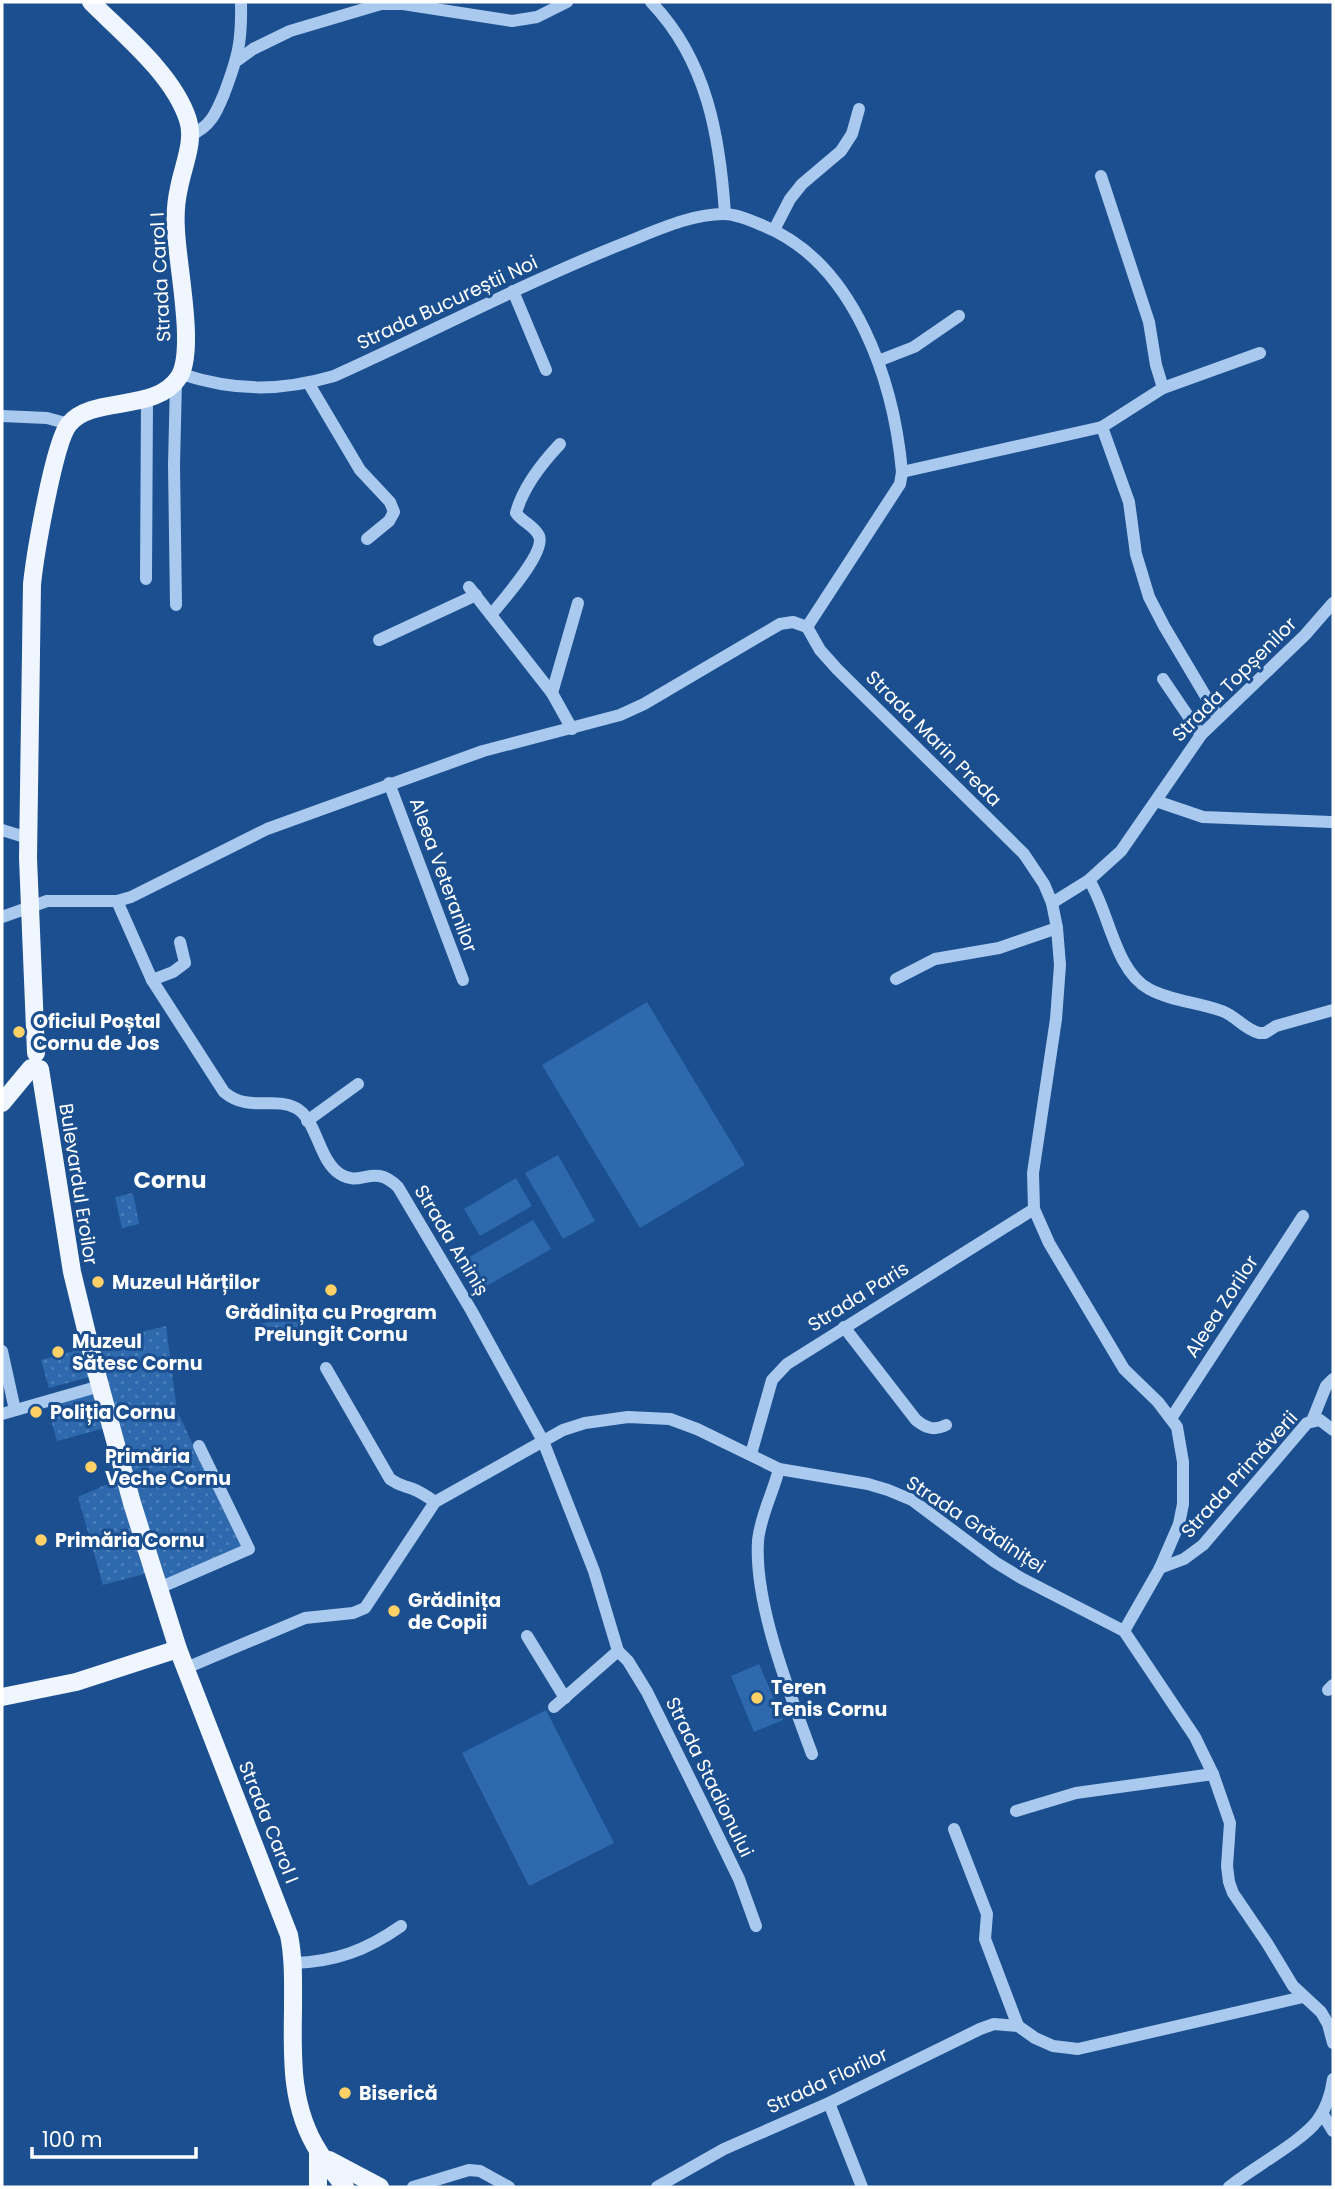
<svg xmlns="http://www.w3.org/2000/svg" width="1335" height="2189" font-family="Poppins,sans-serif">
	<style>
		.grass { fill: url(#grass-dots) }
		.pitch { fill: #2e69ad }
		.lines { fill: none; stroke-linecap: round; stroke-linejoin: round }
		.minor { stroke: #a9c9ee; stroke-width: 12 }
		.major { stroke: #f0f6ff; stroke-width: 18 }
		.poi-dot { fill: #ffd166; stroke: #1b4f8f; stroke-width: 2.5 }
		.labels { text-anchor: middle; stroke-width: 6; stroke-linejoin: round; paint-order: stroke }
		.street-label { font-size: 19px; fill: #fff; stroke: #1b4f8f }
		.poi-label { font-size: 19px; font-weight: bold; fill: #fff; stroke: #1b4f8f; text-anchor: start }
		.quarter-label { font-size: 23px; font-weight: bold; fill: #fff; stroke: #1b4f8f }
	</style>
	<defs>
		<pattern id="grass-dots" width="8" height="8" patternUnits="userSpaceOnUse" patternTransform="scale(1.75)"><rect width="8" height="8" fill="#2e69ad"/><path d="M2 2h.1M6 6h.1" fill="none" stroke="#4d80b9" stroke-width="1.8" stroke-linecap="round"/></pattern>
	</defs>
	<rect width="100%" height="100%" fill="#1b4f8f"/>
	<g class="grass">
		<path d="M133 1193 139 1224 122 1228 115 1197Z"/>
		<path d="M299 1315 301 1327 257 1336 255 1325Z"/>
		<path d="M166 1326 177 1411 242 1548 161 1585 94 1343Z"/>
		<path d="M81 1349 89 1377 49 1388 41 1360Z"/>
		<path d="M95 1392 105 1428 57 1441 47 1405Z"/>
		<path d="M119 1479 148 1573 103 1585 78 1497Z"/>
	</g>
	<g class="pitch">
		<path d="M647 1002 745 1165 640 1228 542 1065Z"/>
		<path d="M558 1155 595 1221 563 1239 525 1173Z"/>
		<path d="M516 1178 532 1206 480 1236 464 1209Z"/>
		<path d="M533 1220 551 1249 485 1287 468 1258Z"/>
		<path d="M759 1664 783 1720 754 1732 731 1676Z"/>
		<path d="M546 1710 614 1843 529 1886 462 1753Z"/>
	</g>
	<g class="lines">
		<g class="minor">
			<path d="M651 2C707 60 720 137 725 214"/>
			<path d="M238 60 253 49 290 31 381 4H403L512 21 537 17 567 2"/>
			<path d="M191 135C211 126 216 113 224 94 238 57 242 42 241 2"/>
			<path d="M1101 176 1149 322 1156 365 1163 388"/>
			<path d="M774 230 790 199 802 184 841 151 852 134 859 109"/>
			<path d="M513 291 546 370"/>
			<path d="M878 361 914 347 959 316"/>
			<path d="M181 374C234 391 279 392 334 376 430 333 524 283 622 244 653 232 689 214 724 214 737 214 752 221 764 226 855 263 894 382 902 472L900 484 807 627"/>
			<path d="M309 384 360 470 390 502 394 512 389 521 367 539"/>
			<path d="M2 416 47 418 69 424"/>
			<path d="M1102 427 1129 502 1136 554 1149 597 1164 626 1218 717"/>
			<path d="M902 472 1102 427 1163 388 1260 353"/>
			<path d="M146 579 147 398"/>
			<path d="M469 587 552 693 572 729"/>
			<path d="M176 605 174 465 176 381"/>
			<path d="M491 615C503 600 546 552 539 536 535 526 522 522 516 513 523 487 542 463 560 444"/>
			<path d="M807 627 820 650 837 669 1024 854 1044 884 1052 903 1057 928 1060 965 1056 1019 1033 1173 1034 1209 1049 1243 1124 1369 1158 1402 1177 1427 1183 1462V1504L1179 1524 1160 1568"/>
			<path d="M379 640 476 595"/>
			<path d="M1163 679 1201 735"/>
			<path d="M552 693 578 603"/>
			<path d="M389 783 463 980"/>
			<path d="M1156 801 1203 817 1331 822"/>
			<path d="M2 830 28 838"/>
			<path d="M1089 880C1109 911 1115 971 1149 989 1171 1001 1198 1002 1222 1011 1236 1016 1244 1029 1259 1033H1265L1276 1026 1333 1010"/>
			<path d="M117 901 152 980 224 1092C249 1113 273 1096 296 1108 317 1119 318 1160 340 1174 361 1188 373 1162 398 1187L471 1310 543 1441 594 1571 618 1651 628 1661 647 1692 702 1803 739 1879 756 1926"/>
			<path d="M1052 903 1089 880 1121 851 1201 735 1305 635 1333 603"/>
			<path d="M2 917 47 901H117L131 897 267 829 483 751 620 715 644 704 780 624 793 622 807 627"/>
			<path d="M896 979 935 959 999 948 1057 928"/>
			<path d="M152 980 173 972 185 963 180 942"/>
			<path d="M307 1121 358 1084"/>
			<path d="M844 1327 916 1420C926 1428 934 1431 946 1425"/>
			<path d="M2 1351 15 1410"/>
			<path d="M326 1368 390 1479C400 1486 402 1485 413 1489 421 1492 428 1497 435 1502"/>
			<path d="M2 1414 100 1386"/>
			<path d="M1172 1417 1303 1216"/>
			<path d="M1312 1421 1326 1386 1333 1379"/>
			<path d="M751 1454 772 1380 787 1364 1034 1209"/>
			<path d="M779 1469C773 1493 760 1517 758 1541 754 1604 790 1694 812 1754"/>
			<path d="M159 1588 249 1549 199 1446"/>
			<path d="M1124 1631 1160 1568 1184 1559 1203 1545 1307 1423 1320 1420 1333 1430"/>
			<path d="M527 1636 565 1698"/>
			<path d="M186 1668 305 1618 353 1613 365 1608 435 1502 563 1430 585 1423 628 1417 670 1419 697 1429 779 1469 868 1484 888 1490 912 1500 995 1562 1021 1578 1124 1631 1195 1737 1213 1774 1230 1823 1227 1866 1229 1882 1233 1893 1267 1943 1293 1986 1321 2012 1328 2024 1333 2043"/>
			<path d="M1328 1690 1333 1685"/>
			<path d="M554 1707 618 1651"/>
			<path d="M1016 1811 1076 1793 1213 1774"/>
			<path d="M954 1829 987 1914 985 1939 1018 2026"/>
			<path d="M293 1963C335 1962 367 1950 401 1926"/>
			<path d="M829 2103 862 2187"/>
			<path d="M1322 2113 1333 2131"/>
			<path d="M413 2187 469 2170 480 2171 509 2187"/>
			<path d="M657 2187 724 2149 829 2103 980 2029 994 2024 1018 2026 1035 2038 1053 2046 1078 2049 1303 1997"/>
			<path d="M1229 2187C1252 2168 1301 2142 1317 2121 1326 2109 1331 2093 1333 2079"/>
		</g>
		<g class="major">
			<path d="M36 1053 28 858 32 584C35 556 54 442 69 424 93 395 156 413 179 377 196 350 177 264 176 230 175 216 176 201 179 188 183 166 195 141 188 120 174 75 123 34 91 2"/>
			<path d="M40 1069 72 1272 96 1371 132 1503 178 1649 289 1935C294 1960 293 1985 293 2010 292 2060 291 2109 319 2152 327 2165 336 2176 345 2187"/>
			<path d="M2 1103 31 1068"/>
			<path d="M2 1697 76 1682 178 1649"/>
			<path d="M329 2160 380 2187"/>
			<path d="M318 2187V2152"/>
		</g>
	</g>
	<g class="poi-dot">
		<circle cx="19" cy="1032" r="7"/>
		<circle cx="98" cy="1282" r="7"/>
		<circle cx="331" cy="1290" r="7"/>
		<circle cx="58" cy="1352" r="7"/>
		<circle cx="36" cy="1412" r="7"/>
		<circle cx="91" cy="1467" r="7"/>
		<circle cx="41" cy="1540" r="7"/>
		<circle cx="394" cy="1611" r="7"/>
		<circle cx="757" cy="1698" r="7"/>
		<circle cx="345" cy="2093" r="7"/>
	</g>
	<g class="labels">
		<g class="street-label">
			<text transform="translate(160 277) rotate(-93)" y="7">Strada Carol I</text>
			<text transform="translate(447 302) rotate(-25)" y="7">Strada Bucureștii Noi</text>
			<text transform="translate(1234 679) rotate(-45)" y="7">Strada Topșenilor</text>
			<text transform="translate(934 738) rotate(45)" y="7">Strada Marin Preda</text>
			<text transform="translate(444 875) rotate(70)" y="7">Aleea Veteranilor</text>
			<text transform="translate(79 1184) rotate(81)" y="7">Bulevardul Eroilor</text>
			<text transform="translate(452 1240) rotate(59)" y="7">Strada Aniniș</text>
			<text transform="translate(858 1296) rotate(-32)" y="7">Strada Paris</text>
			<text transform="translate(1221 1306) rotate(-57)" y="7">Aleea Zorilor</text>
			<text transform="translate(1239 1474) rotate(-48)" y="7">Strada Primăverii</text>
			<text transform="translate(976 1524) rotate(33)" y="7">Strada Grădiniței</text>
			<text transform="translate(710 1777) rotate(64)" y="7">Strada Stadionului</text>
			<text transform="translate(269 1822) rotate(68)" y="7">Strada Carol I</text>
			<text transform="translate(827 2080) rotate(-25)" y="7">Strada Florilor</text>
		</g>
		<g class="poi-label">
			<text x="33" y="1028">Oficiul Poștal<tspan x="33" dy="22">Cornu de Jos</tspan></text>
			<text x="112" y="1289">Muzeul Hărților</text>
			<text x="331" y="1319" text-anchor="middle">Grădinița cu Program<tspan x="331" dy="22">Prelungit Cornu</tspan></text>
			<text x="72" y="1348">Muzeul<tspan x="72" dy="22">Sătesc Cornu</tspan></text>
			<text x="50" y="1419">Poliția Cornu</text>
			<text x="105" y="1463">Primăria<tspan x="105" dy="22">Veche Cornu</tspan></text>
			<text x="55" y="1547">Primăria Cornu</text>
			<text x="408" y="1607">Grădinița<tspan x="408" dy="22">de Copii</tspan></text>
			<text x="771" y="1694">Teren<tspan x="771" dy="22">Tenis Cornu</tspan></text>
			<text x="359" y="2100">Biserică</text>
		</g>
		<g class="quarter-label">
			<text x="170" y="1188">Cornu</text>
		</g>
	</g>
	<rect width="1335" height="2189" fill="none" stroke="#ffffff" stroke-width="7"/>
	<path d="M32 2147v10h164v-10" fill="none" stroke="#ffffff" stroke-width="3.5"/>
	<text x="42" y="2147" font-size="21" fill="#ffffff" stroke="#1b4f8f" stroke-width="5" paint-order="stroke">100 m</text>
</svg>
